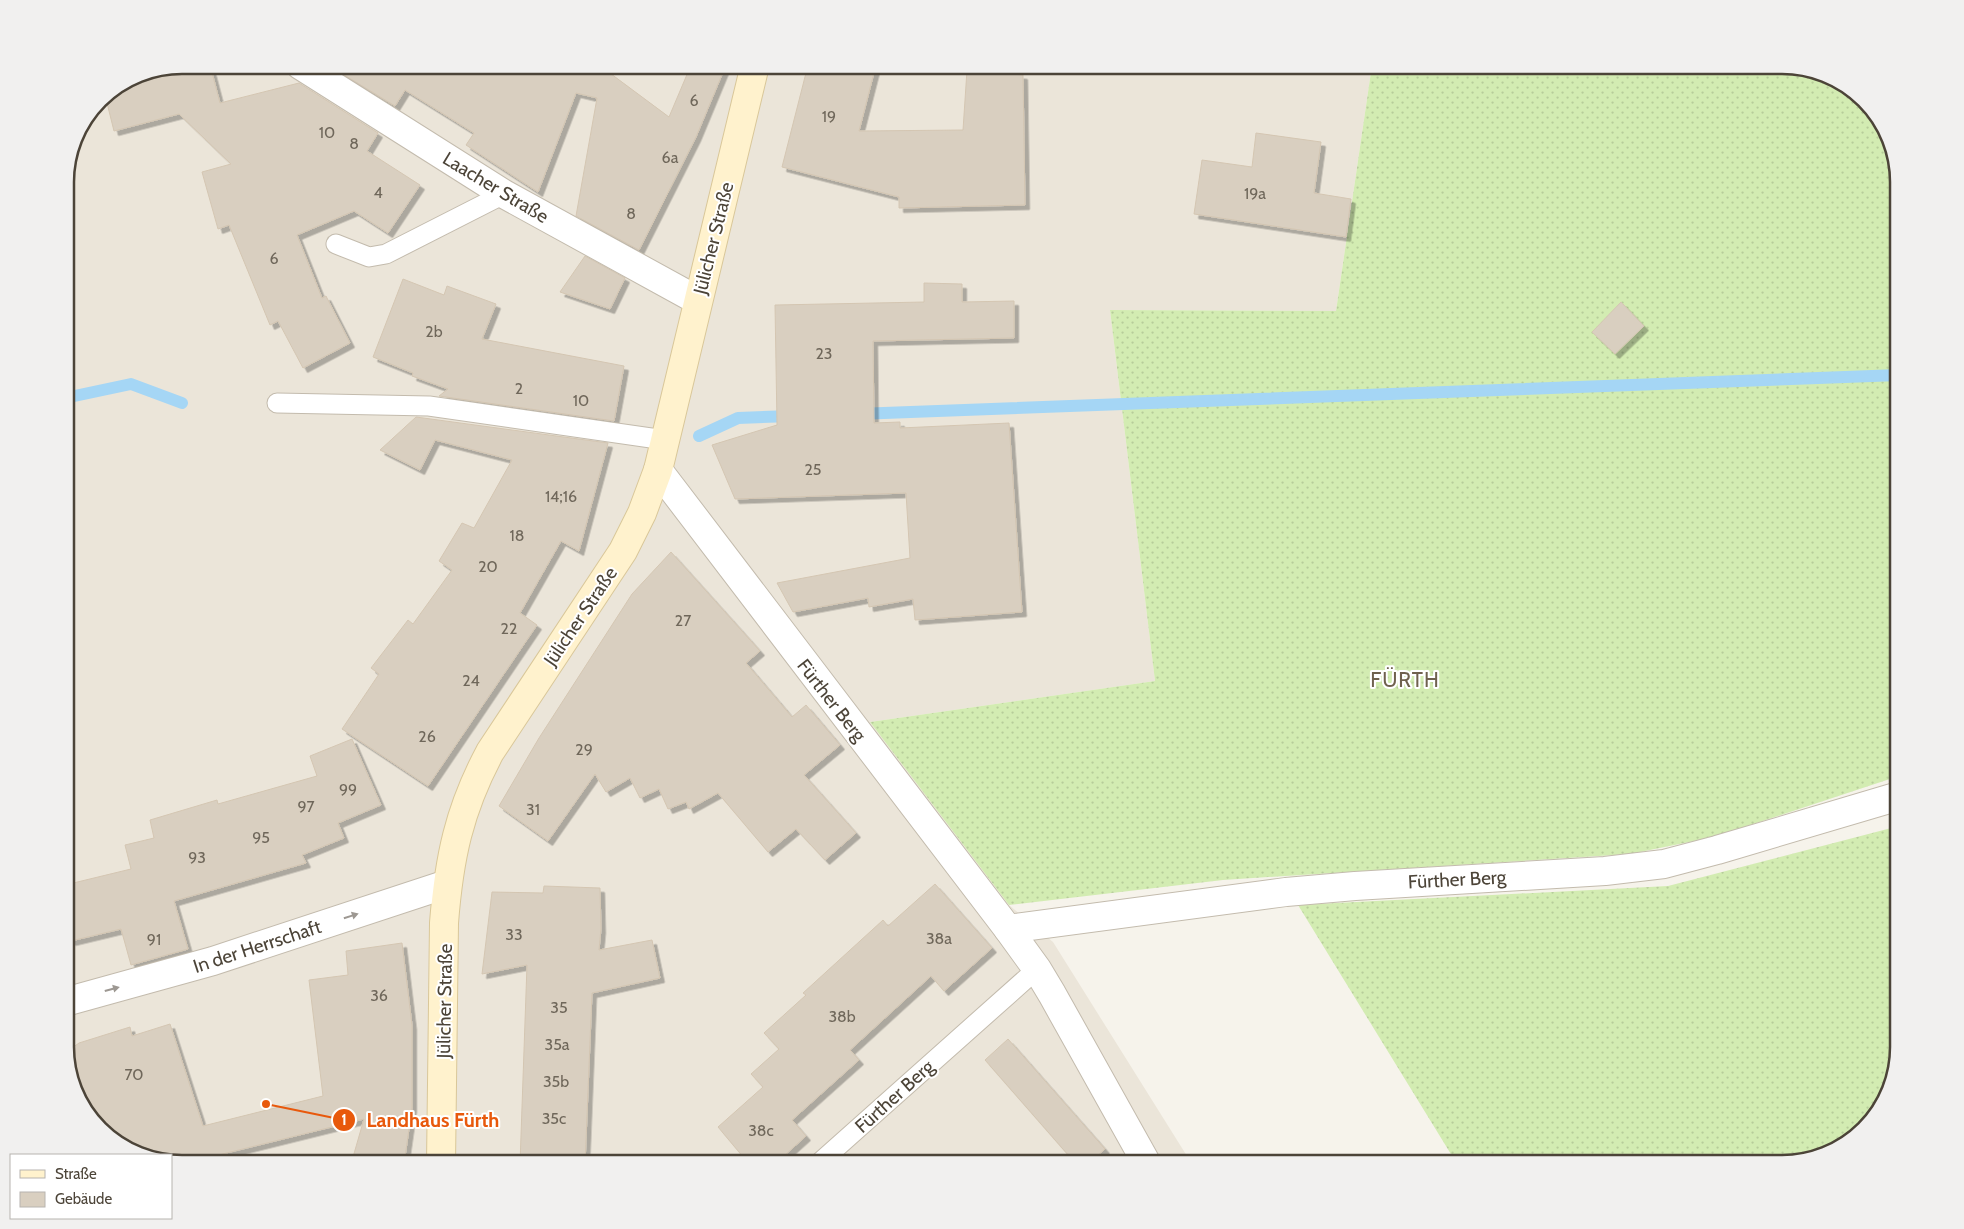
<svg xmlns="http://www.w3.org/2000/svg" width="1964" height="1229" font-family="Cabin,sans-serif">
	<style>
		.residential { fill: #ebe5d9 }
		.grass { fill: url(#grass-dots) }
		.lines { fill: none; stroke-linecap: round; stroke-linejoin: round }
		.stream { stroke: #a5d6f5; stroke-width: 12 }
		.building { fill: #d9cfc0; stroke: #d4c6b2; filter: url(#shadow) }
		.lane-casing { stroke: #c3bbad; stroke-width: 21 }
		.street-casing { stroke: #c3bbad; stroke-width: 30 }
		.secondary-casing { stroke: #d9c799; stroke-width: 30 }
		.lane { stroke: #fff; stroke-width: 19 }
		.street { stroke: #fff; stroke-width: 28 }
		.secondary { stroke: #fff2cd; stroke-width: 28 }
		.oneway { fill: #9d9892 }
		.labels { text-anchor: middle; stroke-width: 4; stroke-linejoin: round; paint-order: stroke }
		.number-label { font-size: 16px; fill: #6f675a }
		.street-label { font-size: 19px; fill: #4c4438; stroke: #fff }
		.quarter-label { font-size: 21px; letter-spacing: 1px; fill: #6f614e; stroke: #fff }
		.rim { fill: none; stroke: #4c4438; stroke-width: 2.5 }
		.leader { fill: none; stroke: #e8590c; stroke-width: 2 }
		.callout-dot { fill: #e8590c; stroke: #fff; stroke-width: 2 }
		.mark-label { font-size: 15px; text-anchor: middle; font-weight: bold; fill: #fff }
		.callout-label { font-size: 20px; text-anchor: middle; font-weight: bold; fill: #e8590c; stroke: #fff; stroke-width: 4; stroke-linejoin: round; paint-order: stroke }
	</style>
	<defs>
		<pattern id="grass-dots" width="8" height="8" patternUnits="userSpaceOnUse" patternTransform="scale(1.25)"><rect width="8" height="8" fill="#d3ecb2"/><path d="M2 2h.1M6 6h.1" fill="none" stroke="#b7cc9a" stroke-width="1.8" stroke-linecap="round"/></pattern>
		<filter id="shadow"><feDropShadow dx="4.5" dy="4.5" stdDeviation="0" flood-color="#0004"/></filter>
	</defs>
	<rect width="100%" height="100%" fill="#f6f3eb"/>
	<path class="residential" d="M182 65H1372L1336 311 1110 310 1155 681 870 722 1009 905 1053 942 1192 1164H182L171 1161V1155H149L123 1148 81 1106 65 1054V175L74 137 99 99 137 74Z"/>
	<g class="grass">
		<path d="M1372 65H1782L1841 81 1883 123 1899 175V776L1714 837 1630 854 1223 880 1009 905 870 722 1155 681 1110 310 1336 311Z"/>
		<path d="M1899 826V1047L1883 1106 1841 1148 1782 1164H1457L1298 905 1668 886Z"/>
	</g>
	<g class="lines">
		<g class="stream">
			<path d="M65 398 131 384 182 403"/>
			<path d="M857 414 1899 375"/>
			<path d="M699 436 738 418 792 416"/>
		</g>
	</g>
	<g class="building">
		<path d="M182 65H210L220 103 299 83 378 133 367 151 420 185 388 233 354 211 297 235 322 298 326 296 350 343 303 368 278 321 270 325 229 225 218 229 202 172 231 164 179 114 114 131 105 95 137 74Z"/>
		<path d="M365 65H599L669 117 691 65H726L696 137 639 250 576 216 597 98 576 93 538 192 466 145 474 133 405 90 395 106 341 73 367 66Z"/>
		<path d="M808 65H876L859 131 963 130 967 70 1023 75 1025 205 899 208V197L782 167Z"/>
		<path d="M1256 133 1321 142 1314 193 1351 199 1346 237 1194 214 1202 160 1252 167Z"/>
		<path d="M585 256 625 278 610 309 560 292Z"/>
		<path d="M403 279 444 295 447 286 496 304 482 339 624 366 614 421 439 396 448 389 412 376 413 373 373 357Z"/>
		<path d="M924 283 962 284V302L1014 301V338L873 341 874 423 900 422V428L1009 423 1022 612 915 620 913 599 869 607 868 598 793 612 777 583 910 558 906 493 735 499 712 445 777 425 775 305 924 302Z"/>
		<path d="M1621 302 1644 326 1615 354 1592 332Z"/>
		<path d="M416 417 608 443 579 551 561 541 520 613 537 625 428 786 342 729 379 674 371 668 408 620 413 624 452 570 439 561 462 523 474 528 512 460 435 440 420 470 380 450Z"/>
		<path d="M671 552 760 651 746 663 792 717 806 705 840 745 804 775 856 833 825 860 796 829 768 852 718 793 689 809 686 802 668 809 659 789 640 798 630 778 606 792 595 774 548 841 499 806 539 738 632 594Z"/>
		<path d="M352 739 381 805 338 823 344 838 302 855 306 863 174 901 188 949 131 965 121 929 71 941 65 921V885L131 869 125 845 154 838 150 820 217 800 218 804 317 776 310 756Z"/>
		<path d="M935 884 992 948 944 991 931 976 850 1050 859 1060 792 1120 806 1136 775 1164H749L718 1127 763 1087 751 1074 779 1049 764 1033 806 995 803 993 883 920 888 926Z"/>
		<path d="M544 886 600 888 601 929 599 950 652 940 660 978 592 993 585 1164H520L527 965 482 974 492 892 543 893Z"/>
		<path d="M402 943 412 1025V1108L404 1164H351L364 1119 182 1164 171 1161V1155H149L123 1148 81 1106 65 1053 79 1043 130 1027 132 1036 170 1024 203 1126 323 1096 309 980 348 975 346 951Z"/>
		<path d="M1008 1039 1105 1149 1088 1164H1076L985 1060Z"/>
	</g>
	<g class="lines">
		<g class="lane-casing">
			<g id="lane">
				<path d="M336 244 369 257 386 254 504 194"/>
				<path d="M277 403 429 406 665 440"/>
				<path d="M818 1164 1037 969"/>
			</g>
		</g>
		<g class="street-casing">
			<g id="street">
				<path d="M300 65 504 194 697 300"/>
				<path d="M658 470 1008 929 1286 892 1355 886 1605 871 1664 864 1717 850 1899 796"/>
				<path d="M1008 929 1037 969 1052 994 1147 1164"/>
				<path d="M65 1002 213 961 447 884"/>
			</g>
		</g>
		<g class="secondary-casing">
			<path id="secondary" d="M441 1164 444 923C449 858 459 810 490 752L623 551 642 513 658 470 755 65"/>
		</g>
		<use href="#lane" class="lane"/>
		<use href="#street" class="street"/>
		<use href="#secondary" class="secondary"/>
	</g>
	<defs><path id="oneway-solid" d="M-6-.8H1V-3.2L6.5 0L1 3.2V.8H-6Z" transform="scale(1.25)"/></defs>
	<g class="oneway">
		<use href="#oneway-solid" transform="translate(351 916) rotate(-18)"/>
		<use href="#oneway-solid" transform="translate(112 989) rotate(-15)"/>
	</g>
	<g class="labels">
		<g class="number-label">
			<text x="694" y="106">6</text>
			<text x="829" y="122">19</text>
			<text x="327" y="138">10</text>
			<text x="354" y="149">8</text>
			<text x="670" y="163">6a</text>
			<text x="378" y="198">4</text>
			<text x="1255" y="199">19a</text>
			<text x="631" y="219">8</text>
			<text x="274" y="264">6</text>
			<text x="434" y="337">2b</text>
			<text x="824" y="359">23</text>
			<text x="519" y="394">2</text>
			<text x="581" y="406">10</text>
			<text x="813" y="475">25</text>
			<text x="561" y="502">14;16</text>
			<text x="517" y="541">18</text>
			<text x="488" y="572">20</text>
			<text x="683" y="626">27</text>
			<text x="509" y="634">22</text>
			<text x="471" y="686">24</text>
			<text x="427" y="742">26</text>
			<text x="584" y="755">29</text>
			<text x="348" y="795">99</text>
			<text x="306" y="812">97</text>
			<text x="533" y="815">31</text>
			<text x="261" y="843">95</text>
			<text x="197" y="863">93</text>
			<text x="514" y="940">33</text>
			<text x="939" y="944">38a</text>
			<text x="154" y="945">91</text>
			<text x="379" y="1001">36</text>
			<text x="559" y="1013">35</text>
			<text x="842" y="1022">38b</text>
			<text x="557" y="1050">35a</text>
			<text x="134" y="1080">70</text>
			<text x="556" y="1087">35b</text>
			<text x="554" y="1124">35c</text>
			<text x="761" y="1136">38c</text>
		</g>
		<g class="street-label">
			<text transform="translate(496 187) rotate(31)" y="7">Laacher Straße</text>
			<text transform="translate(713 238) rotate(-76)" y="7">Jülicher Straße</text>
			<text transform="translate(580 616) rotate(-56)" y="7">Jülicher Straße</text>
			<text transform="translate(832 700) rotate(52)" y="7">Fürther Berg</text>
			<text transform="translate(1457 879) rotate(-3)" y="7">Fürther Berg</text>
			<text transform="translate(257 946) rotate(-18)" y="7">In der Herrschaft</text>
			<text transform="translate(444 1001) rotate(-89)" y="7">Jülicher Straße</text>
			<text transform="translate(894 1096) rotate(-42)" y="7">Fürther Berg</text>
		</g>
		<g class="quarter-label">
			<text x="1405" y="687">FÜRTH</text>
		</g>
	</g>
	<path d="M0 0H1964V1229H0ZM182 74H1782A108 108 0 0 1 1890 182V1047A108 108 0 0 1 1782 1155H182A108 108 0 0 1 74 1047V182A108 108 0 0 1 182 74Z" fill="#f1f0ef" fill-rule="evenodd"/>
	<path class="rim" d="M182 74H1782A108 108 0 0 1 1890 182V1047A108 108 0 0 1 1782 1155H182A108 108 0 0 1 74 1047V182A108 108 0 0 1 182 74Z"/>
	<path class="leader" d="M266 1104L344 1120"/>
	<g class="callout-dot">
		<circle cx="266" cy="1104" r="5"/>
		<circle cx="344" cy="1120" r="12"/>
	</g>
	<g class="mark-label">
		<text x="344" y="1125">1</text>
	</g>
	<g class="callout-label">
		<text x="433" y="1127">Landhaus Fürth</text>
	</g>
	<rect x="10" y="1154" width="162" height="65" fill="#ffffff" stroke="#b7b4af"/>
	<rect x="20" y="1170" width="25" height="8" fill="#fff2cd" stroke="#b7b4af"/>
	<text x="55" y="1179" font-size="15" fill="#4c4438">Straße</text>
	<rect x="20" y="1192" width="25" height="15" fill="#d9cfc0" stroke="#b7b4af"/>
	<text x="55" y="1204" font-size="15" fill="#4c4438">Gebäude</text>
</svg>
